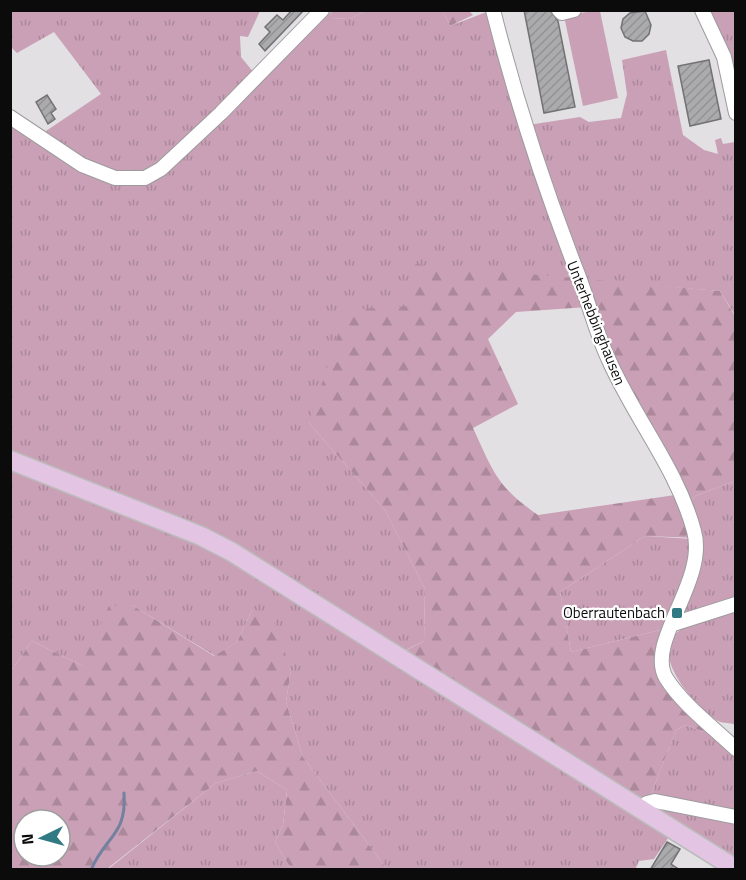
<svg xmlns="http://www.w3.org/2000/svg" width="746" height="880" font-family="'Titillium Web',sans-serif">
	<style>
		.grass { fill: url(#grass-tufts) }
		.forest { fill: url(#forest-firs); fill-rule: evenodd }
		.pitch { fill: #caa0b6 }
		.lines { fill: none; stroke-linecap: round; stroke-linejoin: round }
		.stream { stroke: #7381a1; stroke-width: 3 }
		.building { fill: url(#building-hatch); stroke: #727275; stroke-width: 1.5 }
		.minor-casing { stroke: #9d9b9e; stroke-width: 16 }
		.major-casing { stroke: #bbb; stroke-width: 21 }
		.minor { stroke: #fff; stroke-width: 14 }
		.major { stroke: #e3c5e3; stroke-width: 18 }
		.poi-dot { fill: #327a83; stroke: #fff; stroke-width: 2 }
		.labels { text-anchor: middle; stroke-width: 4.5; stroke-linejoin: round; paint-order: stroke }
		.street-label { font-size: 15px; fill: #0b0b0c; stroke: #fff }
		.poi-label { font-size: 15px; fill: #0b0b0c; stroke: #fff; text-anchor: end }
	</style>
	<defs>
		<pattern id="grass-tufts" width="24" height="20" patternUnits="userSpaceOnUse" patternTransform="scale(1.5)"><rect width="24" height="20" fill="#caa0b6"/><path d="M3 7l-1-3M5 7V3M7 7l1-3M15 17l-1-3M17 17v-4M19 17l1-3" fill="none" stroke="#ac889b"/></pattern>
		<pattern id="forest-firs" width="22" height="20" patternUnits="userSpaceOnUse" patternTransform="scale(1.5)"><rect width="22" height="20" fill="#caa0b6"/><path d="M5 1l3.5 6h-7zM16 11l3.5 6h-7z" fill="#ac889b"/></pattern>
		<pattern id="building-hatch" width="6" height="6" patternUnits="userSpaceOnUse" patternTransform="scale(1.5)"><rect width="6" height="6" fill="#ababae"/><path d="M-1 1l2-2M0 6l6-6M5 7l2-2" fill="none" stroke="#929294"/></pattern>
	</defs>
	<rect width="100%" height="100%" fill="#e2e0e3"/>
	<g class="grass">
		<path d="M10 11H260L248 37 240 36 241 57 255 74 160 166 135 176 97 169 43 133 101 94 54 32 17 53 11 47Z"/>
		<path d="M331 11 330 18 349 19 366 11H443L450 26 489 11 577 280 408 306 309 423 385 510 425 589 424 641 404 651 669 832 667 840 654 859 639 861 635 870 387 869 303 757 286 702 291 669 252 610 237 642 215 656 132 605 81 665 32 641 11 671V122L69 163 135 183 298 43Z"/>
		<path d="M704 11H735V90Z"/>
		<path d="M666 50 683 135 704 150 718 154 715 140 721 138 723 144 735 142V315L720 291 583 280 528 125 580 117 589 122 621 118 627 94 622 60Z"/>
		<path d="M735 481V602L684 618 681 613 698 538 692 502 695 496Z"/>
		<path d="M645 536 693 539V557L664 629 571 652 560 592Z"/>
		<path d="M735 610V725C730 722 724 724 718 721 698 709 656 663 672 638 684 621 717 616 735 610Z"/>
		<path d="M686 725 704 732 713 730 735 752V814L650 797 676 730Z"/>
		<path d="M257 771 287 790 283 825 275 842 291 869 107 870 216 783Z"/>
		<path d="M653 806 735 820V864L678 828Z"/>
	</g>
	<g class="forest">
		<path d="M332 11V10L366 11 349 19 329 18Z"/>
		<path d="M443 11H469L473 15 450 26Z"/>
		<path d="M414 264 720 291 735 316V481L695 496 692 502 698 538 645 536 560 592 571 652 664 629 658 664 713 730 704 732 686 725 676 730 650 797 641 803 403 652 424 641 425 589 385 510 309 423 346 310 408 306ZM587 307 675 495 538 515C497 487 493 471 473 428L518 404 488 339 516 312Z"/>
		<path d="M132 605 214 656 237 642 252 610 271 613 291 670 286 702 303 757 387 869H291L275 842 283 825 287 790 257 771 216 783 107 869H11V671L32 641 81 665 109 606ZM24 820H60V856H24Z"/>
	</g>
	<path class="pitch" d="M592 11H600L618 98 583 106 564 16Z"/>
	<g class="lines">
		<path class="stream" d="M91 870C105 836 127 836 124 793"/>
	</g>
	<g class="building">
		<path d="M292 10H304L265 51 259 44 270 32 265 27 277 15 283 20Z"/>
		<path d="M524 10H550L558 21 575 107 544 113Z"/>
		<path d="M645 11 651 25 649 34 642 41H633L625 37 621 28 623 19 630 13Z"/>
		<path d="M709 60 721 119 690 126 678 66Z"/>
		<path d="M47 95 56 109 51 113 55 119 48 124 36 102Z"/>
		<path d="M667 842 680 849 671 864 680 870H650Z"/>
	</g>
	<g class="lines">
		<g class="minor-casing">
			<g id="minor">
				<path d="M493 10C516 101 545 190 579 277 589 304 596 332 608 358 634 418 677 468 694 531 708 581 645 642 666 678 683 705 713 727 736 749"/>
				<path d="M559 10 562 13 574 10"/>
				<path d="M702 10 724 57 736 113"/>
				<path d="M10 117 82 165 115 178H145L161 169 221 113 322 10"/>
				<path d="M673 624 736 604"/>
				<path d="M641 809 647 803 655 801 736 817"/>
			</g>
		</g>
		<g class="major-casing">
			<path id="major" d="M10 460 201 536 232 552 736 869"/>
		</g>
		<use href="#minor" class="minor"/>
		<use href="#major" class="major"/>
	</g>
	<rect class="poi-dot" x="671" y="607" width="12" height="12" rx="3"/>
	<g class="labels">
		<g class="street-label">
			<text transform="translate(596 323) rotate(68)" y="5">Unterhebbinghausen</text>
		</g>
		<g class="poi-label">
			<text x="665" y="618">Oberrautenbach</text>
		</g>
	</g>
	<rect width="746" height="880" fill="none" stroke="#0b0b0c" stroke-width="24"/>
	<g transform="translate(42 838) rotate(265)"><circle r="28" fill="#ffffff" stroke="#9d9d9e" stroke-width="1.5"/>
	<path d="M0-4.5L10 22L0 15L-10 22Z" fill="#327a83"/>
	<text y="-9" font-size="16" font-weight="bold" text-anchor="middle" fill="#0b0b0c">N</text>
	</g>
</svg>
